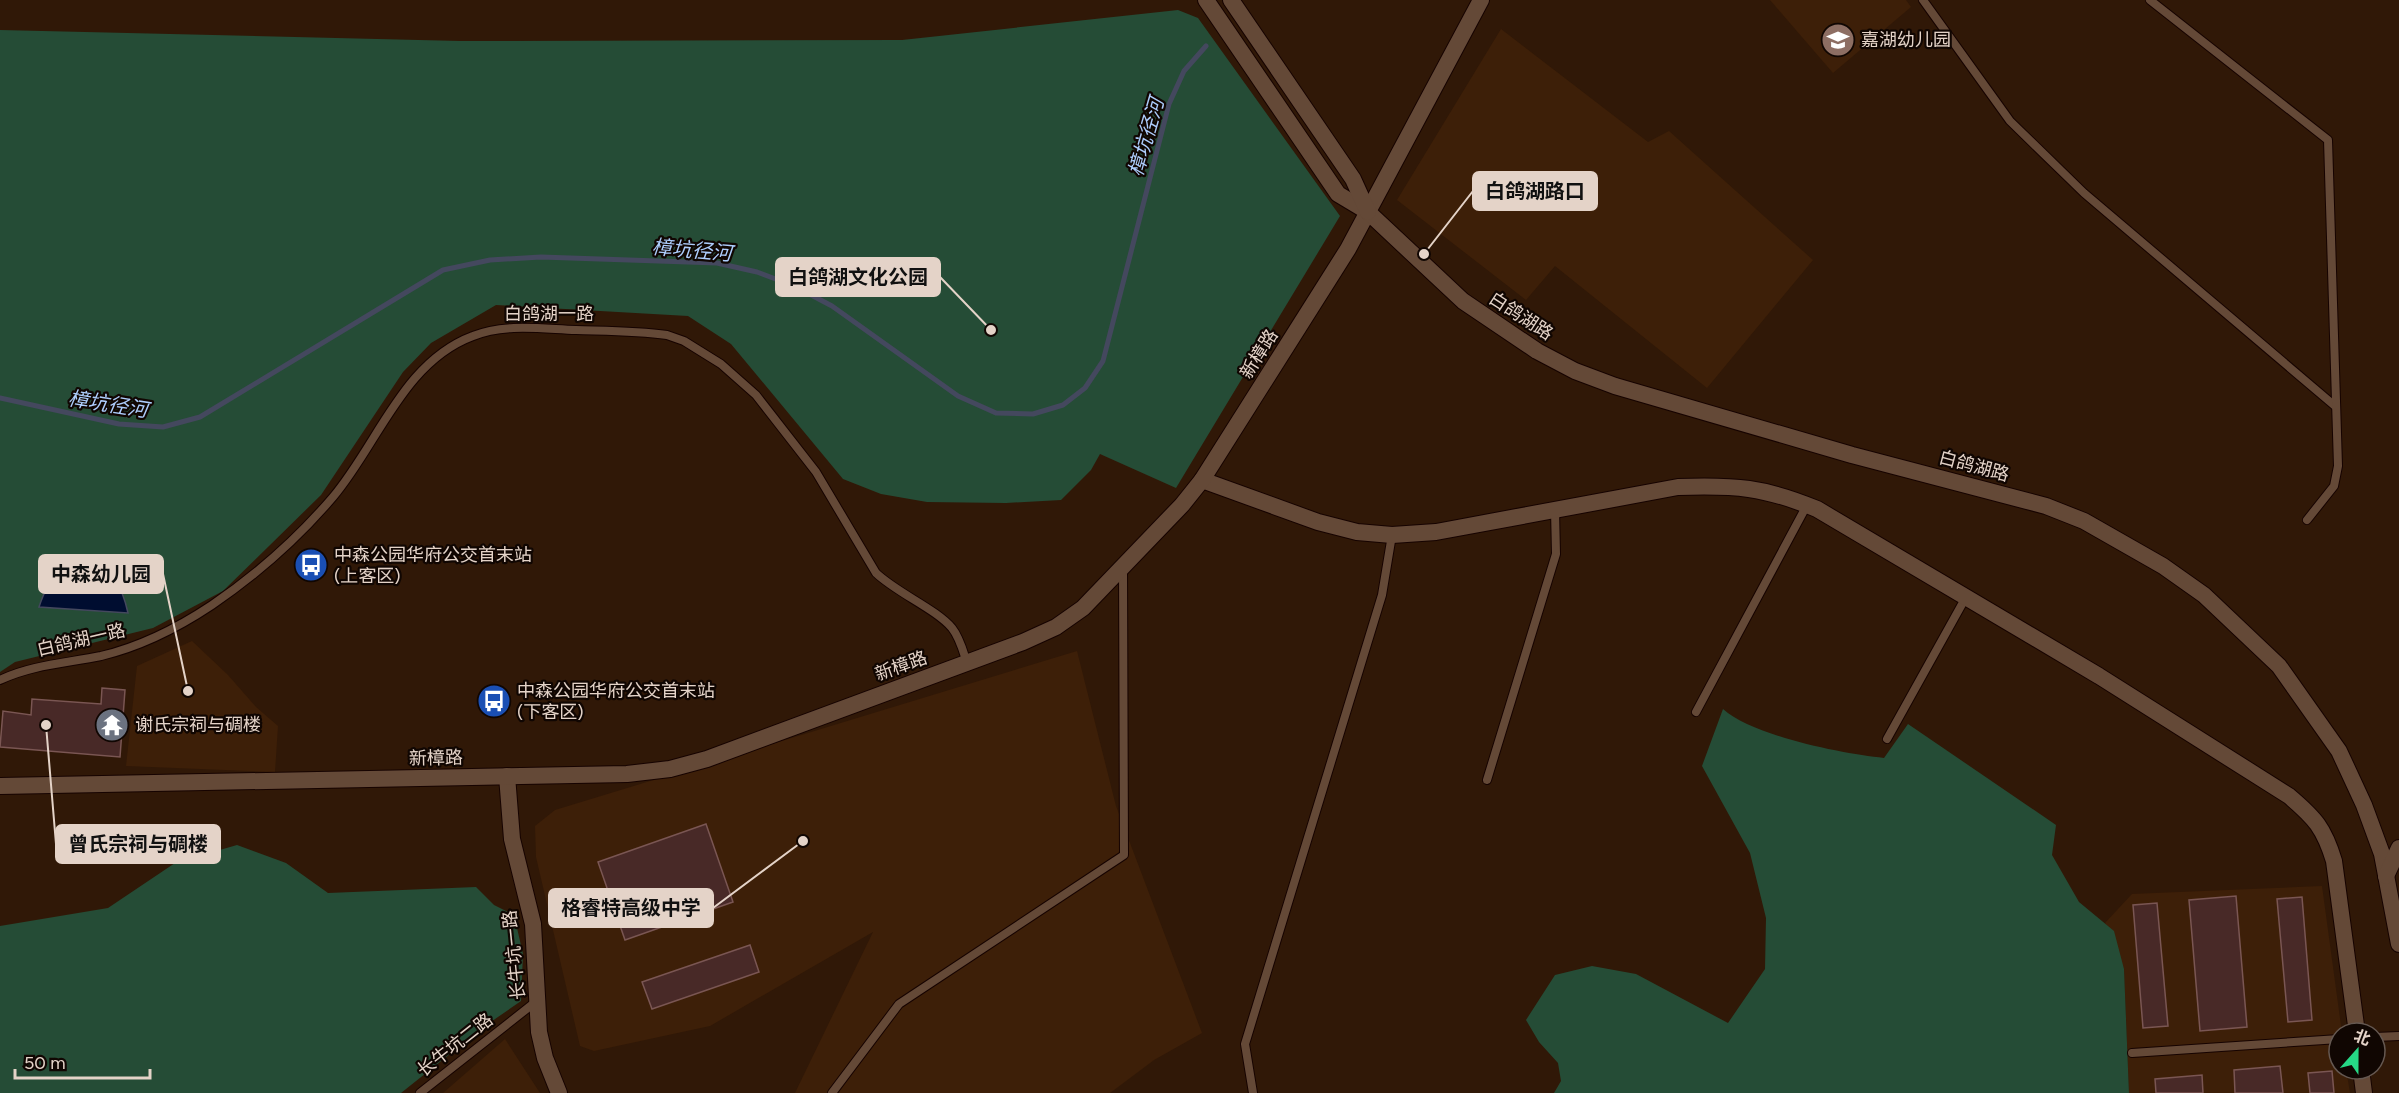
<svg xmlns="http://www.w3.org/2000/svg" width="2399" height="1093" font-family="Figtree,'Noto Sans SC',sans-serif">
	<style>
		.built { fill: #3d1f08 }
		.green { fill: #254c36 }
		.water { fill: #000d30; stroke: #44485e; stroke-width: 1.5 }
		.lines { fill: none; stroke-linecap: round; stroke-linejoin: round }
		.stream { stroke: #44485e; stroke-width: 5 }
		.building { fill: #482927; stroke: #7a5653; stroke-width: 1.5 }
		.service-casing { stroke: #160300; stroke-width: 10 }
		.minor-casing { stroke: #160300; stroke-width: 18 }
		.tertiary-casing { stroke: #160300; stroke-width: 18 }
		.service { stroke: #644937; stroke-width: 8 }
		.minor { stroke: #644937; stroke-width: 16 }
		.tertiary { stroke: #644937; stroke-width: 16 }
		.labels { text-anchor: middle; stroke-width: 4.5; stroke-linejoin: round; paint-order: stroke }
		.poi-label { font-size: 18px; fill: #e4d3c8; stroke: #100602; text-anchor: start }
		.street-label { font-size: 18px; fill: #e4d3c8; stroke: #100602 }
		.water-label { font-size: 20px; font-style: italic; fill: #adcdfc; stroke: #100602 }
		.leader { fill: none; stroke: #e4d3c8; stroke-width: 2 }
		.callout-dot { fill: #e4d3c8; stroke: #100602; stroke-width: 2 }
		.callout { fill: #e4d3c8; stroke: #e4d3c8; stroke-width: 2 }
		.callout-label { font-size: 20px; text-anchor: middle; font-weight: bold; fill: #111 }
	</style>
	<rect width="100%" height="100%" fill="#301807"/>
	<g class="built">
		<path d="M1770 0H1906L1911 7 1833 73Z"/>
		<path d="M1501 29 1648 142 1669 131 1813 260 1707 388 1555 266 1526 300 1397 200Z"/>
		<path d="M192 641 228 675 256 707 278 726 275 772 126 766 137 666Z"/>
		<path d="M1077 651 1116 806 1202 1033 1154 1060 1110 1093H795L873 932 710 1026 594 1051 580 1046 536 857 535 826 555 810Z"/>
		<path d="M2322 886 2342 1033H2339V1069H2346L2350 1093H2129L2124 969 2105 923 2132 894Z"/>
		<path d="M505 1039 540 1093H443Z"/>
	</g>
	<g class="green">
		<path d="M1178 10 1198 18 1340 216 1176 488 1100 454 1091 470 1061 500 1006 503 927 502 881 494 843 479 731 344 688 316 496 305 431 343 403 372 321 495 223 591 153 628 15 662 0 672V30L460 41 902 40Z"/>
		<path d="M1723 709C1753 736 1843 754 1884 758L1908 724 2056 825 2052 855 2079 902 2114 931 2124 969 2129 1093H1554L1561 1081 1558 1063 1539 1042 1526 1020 1555 975 1592 966 1636 974 1728 1023 1765 969 1766 918 1750 853 1702 766Z"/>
		<path d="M237 845 286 863 328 893 476 887 494 905 514 915 523 954 521 1001 485 1026 401 1093H0V926L108 908 175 863Z"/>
	</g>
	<path class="water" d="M89 566C116 576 122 586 128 613L39 607C49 577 57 568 89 566Z"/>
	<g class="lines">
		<path class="stream" d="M0 398 119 424 163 427 200 417 443 270 490 260 541 257 717 263 757 272 794 286 832 306 958 396 996 413 1033 414 1063 405 1085 388 1103 361 1169 104 1184 71 1206 46"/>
	</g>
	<g class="building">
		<path d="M102 688 125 690 120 757 0 747 3 711 31 715 32 699 101 704Z"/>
		<path d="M706 824 733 902 625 940 598 862Z"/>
		<path d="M2236 896 2247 1027 2200 1031 2189 900Z"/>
		<path d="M2302 897 2312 1020 2288 1022 2277 899Z"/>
		<path d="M2157 903 2168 1026 2143 1028 2133 905Z"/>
		<path d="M750 945 759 972 652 1009 642 982Z"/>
		<path d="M2280 1066 2283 1093H2235L2234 1070Z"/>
		<path d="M2332 1071 2334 1093H2310L2308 1073Z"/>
		<path d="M2202 1075 2203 1093H2156L2155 1079Z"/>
	</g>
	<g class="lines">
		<g class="service-casing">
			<g id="service">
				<path d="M1923 0 2010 121 2084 193 2335 406"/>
				<path d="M2150 0 2328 140 2338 466 2334 486 2307 520"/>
				<path d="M0 680C31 665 67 663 101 656 139 647 179 627 212 605 256 575 298 538 333 497 378 444 403 362 473 336 505 323 543 329 576 330 606 331 637 331 667 335L684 341 721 364 756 395 816 472 876 573C897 593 936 609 952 628 960 638 963 651 967 663"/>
				<path d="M1696 712 1807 505"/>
				<path d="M1887 739 1966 597"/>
				<path d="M1487 780 1556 554 1555 510"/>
				<path d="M2375 1037 2399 1036"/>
				<path d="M2132 1053 2339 1039"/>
				<path d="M420 1093 538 1000"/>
				<path d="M832 1093 899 1004 1124 855 1123 567"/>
				<path d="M1253 1093 1245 1044 1382 595 1392 535"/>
			</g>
		</g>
		<g class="minor-casing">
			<g id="minor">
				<path d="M1202 480 1318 522 1357 532 1392 535 1436 532 1678 487C1735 485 1764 487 1817 509L2099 676 2289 796C2315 818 2324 828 2334 861L2357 1033"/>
				<path d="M507 776 512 839 533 924 539 1032 545 1058 559 1093"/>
				<path d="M0 786 627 774 670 769 707 759 1023 642 1056 627 1083 608 1182 505 1202 480 1348 249 1481 0"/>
				<path d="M2361 1069 2364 1093"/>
			</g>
		</g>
		<g class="tertiary-casing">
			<g id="tertiary">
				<path d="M1206 0 1338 194 1368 212 1463 301 1537 351 1575 371 1615 386 1852 455 2046 506 2084 521 2163 566 2204 595 2279 666 2339 751 2364 805 2382 854 2399 944"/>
				<path d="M1231 0 1353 179 1368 212"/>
				<path d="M2386 876 2399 848"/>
			</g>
		</g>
		<use href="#service" class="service"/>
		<use href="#minor" class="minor"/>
		<use href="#tertiary" class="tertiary"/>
	</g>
	<defs>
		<g id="school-disc" transform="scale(1.725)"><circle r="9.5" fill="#8d6e63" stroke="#100602"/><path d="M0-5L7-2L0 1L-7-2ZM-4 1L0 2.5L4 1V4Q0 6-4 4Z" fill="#fff"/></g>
		<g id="bus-disc" transform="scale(1.725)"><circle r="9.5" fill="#1a4fb4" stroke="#100602"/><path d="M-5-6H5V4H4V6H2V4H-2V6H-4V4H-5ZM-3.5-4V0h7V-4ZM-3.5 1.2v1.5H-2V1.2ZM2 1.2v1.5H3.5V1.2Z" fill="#fff"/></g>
		<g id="temple-disc" transform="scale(1.725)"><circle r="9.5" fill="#6b7280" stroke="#100602"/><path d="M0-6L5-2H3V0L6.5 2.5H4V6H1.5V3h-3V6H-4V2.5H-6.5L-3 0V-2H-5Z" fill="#fff"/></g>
	</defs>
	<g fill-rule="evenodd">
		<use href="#school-disc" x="1838" y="40"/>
		<use href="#bus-disc" x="311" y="565"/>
		<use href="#bus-disc" x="494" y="701"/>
		<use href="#temple-disc" x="112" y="725"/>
	</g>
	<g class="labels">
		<g class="poi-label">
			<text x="1861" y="46">嘉湖幼儿园</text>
			<text x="334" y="561">中森公园华府公交首末站<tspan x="334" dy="21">(上客区)</tspan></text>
			<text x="517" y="697">中森公园华府公交首末站<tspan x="517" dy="21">(下客区)</tspan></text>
			<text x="135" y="731">谢氏宗祠与碉楼</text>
		</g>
		<g class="street-label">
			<text x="549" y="320">白鸽湖一路</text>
			<text transform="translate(1521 316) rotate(33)" y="6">白鸽湖路</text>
			<text transform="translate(1259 354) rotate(-58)" y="6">新樟路</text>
			<text transform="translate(1974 466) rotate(15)" y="6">白鸽湖路</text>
			<text transform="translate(81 640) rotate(-13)" y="6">白鸽湖一路</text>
			<text transform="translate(901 666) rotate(-20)" y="6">新樟路</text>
			<text transform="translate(436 758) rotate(-1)" y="6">新樟路</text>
			<text transform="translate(514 955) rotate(-96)" y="6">长牛坑一路</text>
			<text transform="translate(455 1045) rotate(-38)" y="6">长牛坑二路</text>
		</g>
		<g class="water-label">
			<text transform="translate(1146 137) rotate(-74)" y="7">樟坑径河</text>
			<text transform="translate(692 250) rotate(5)" y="7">樟坑径河</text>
			<text transform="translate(108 404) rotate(9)" y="7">樟坑径河</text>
		</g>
	</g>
	<path class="leader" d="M1424 254L1473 191M991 330L940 277M188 691L163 574M46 725L56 844M803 841L713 908"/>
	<g class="callout-dot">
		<circle cx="1424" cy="254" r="6"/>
		<circle cx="991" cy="330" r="6"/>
		<circle cx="188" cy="691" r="6"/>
		<circle cx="46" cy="725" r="6"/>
		<circle cx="803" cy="841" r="6"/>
	</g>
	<g class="callout">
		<rect x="1473" y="172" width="124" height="38" rx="6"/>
		<rect x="776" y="258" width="164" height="38" rx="6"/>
		<rect x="39" y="555" width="124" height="38" rx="6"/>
		<rect x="56" y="825" width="164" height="38" rx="6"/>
		<rect x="549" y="889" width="164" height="38" rx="6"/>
	</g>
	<g class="callout-label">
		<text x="1535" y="198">白鸽湖路口</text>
		<text x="858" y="284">白鸽湖文化公园</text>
		<text x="101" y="581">中森幼儿园</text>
		<text x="138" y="851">曾氏宗祠与碉楼</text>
		<text x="631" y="915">格睿特高级中学</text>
	</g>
	<g transform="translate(2357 1051) rotate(21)"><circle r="28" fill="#100602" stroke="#655851" stroke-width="1.5"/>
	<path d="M0-4.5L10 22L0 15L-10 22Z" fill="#26d886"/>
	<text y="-9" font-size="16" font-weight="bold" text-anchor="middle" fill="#e4d3c8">北</text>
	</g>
	<path d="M15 1069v9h135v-9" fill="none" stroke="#e4d3c8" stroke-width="3"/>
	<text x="24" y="1069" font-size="18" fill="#e4d3c8" stroke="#100602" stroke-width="4.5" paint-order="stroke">50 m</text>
</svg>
